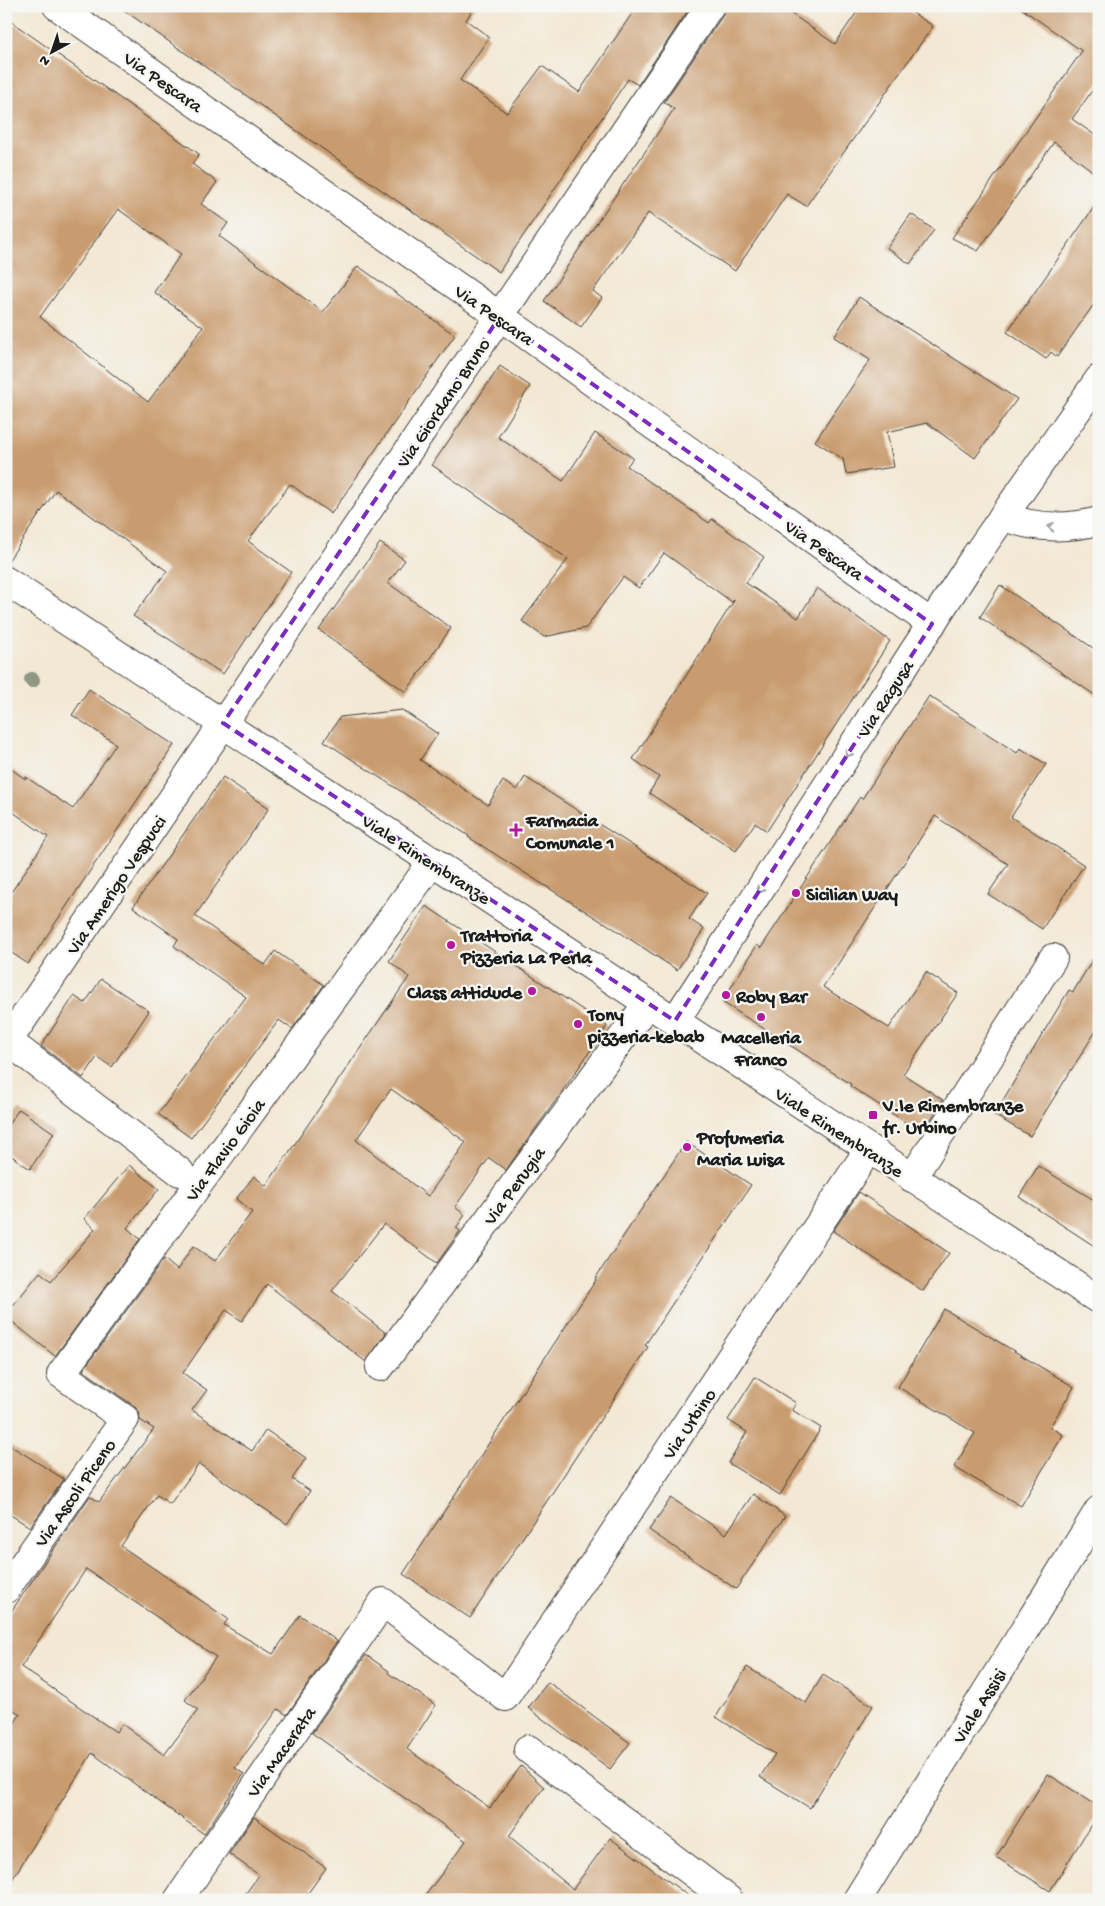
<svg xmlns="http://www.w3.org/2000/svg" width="1105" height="1906" font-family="'Gochi Hand',sans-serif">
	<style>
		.building { fill: #c99c6f; fill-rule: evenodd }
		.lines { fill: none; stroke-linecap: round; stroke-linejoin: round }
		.minor-casing { stroke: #3c3b38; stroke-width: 30 }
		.minor { stroke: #fff; stroke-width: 28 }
		.tree { fill: #8e9884 }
		.oneway { stroke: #999 }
		.marked { fill: none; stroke: #7b2cbf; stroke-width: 4; stroke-dasharray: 10 6; stroke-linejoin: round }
		.poi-dot { fill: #b5179e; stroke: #f6f6f2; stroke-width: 2 }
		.labels { text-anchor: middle; stroke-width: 4.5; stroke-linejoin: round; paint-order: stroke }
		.street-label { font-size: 19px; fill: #1c1c1c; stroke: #f6f6f2 }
		.poi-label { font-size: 19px; font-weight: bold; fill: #1c1c1c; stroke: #f6f6f2; text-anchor: start }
	</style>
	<rect width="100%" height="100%" fill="#f6f6f2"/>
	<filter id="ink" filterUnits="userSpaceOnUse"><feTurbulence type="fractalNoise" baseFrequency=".02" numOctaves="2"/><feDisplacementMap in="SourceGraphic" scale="10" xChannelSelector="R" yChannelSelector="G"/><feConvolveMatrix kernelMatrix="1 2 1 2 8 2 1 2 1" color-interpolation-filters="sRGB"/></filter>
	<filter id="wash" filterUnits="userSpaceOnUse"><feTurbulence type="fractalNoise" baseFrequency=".0096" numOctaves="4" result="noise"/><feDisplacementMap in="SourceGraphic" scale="20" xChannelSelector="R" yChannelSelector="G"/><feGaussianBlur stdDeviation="1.12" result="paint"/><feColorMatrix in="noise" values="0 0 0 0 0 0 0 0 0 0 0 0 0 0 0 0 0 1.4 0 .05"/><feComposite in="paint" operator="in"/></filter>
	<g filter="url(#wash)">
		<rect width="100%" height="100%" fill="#f3e8d4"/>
		<g id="blocks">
			<g class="building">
				<path d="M118 6H475L466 20 489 37 460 80 507 113 542 66 579 92 637 6H691L638 85 628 79 499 272Z"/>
				<path d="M725 6H780L835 44 861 6H902L933 26 806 206 787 194 735 271 648 213 593 291 602 298 581 327 544 301 674 109 664 102 723 15Z"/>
				<path d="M1018 6H1099V81L1072 119 1099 138V176L1054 142 978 251 952 238 1082 51Z"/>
				<path d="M6 18 199 154 192 164 217 182 201 204 228 223 219 236 323 312 358 266 455 335 331 514 290 484 248 541 291 572 223 674 133 616 167 571 56 490 6 564ZM118 209 181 254 154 292 203 327 148 402 40 317Z"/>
				<path d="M1099 200V297L1057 357 1051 352 1046 359 1007 332Z"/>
				<path d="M911 214 934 230 910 264 887 248Z"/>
				<path d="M859 297 1017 399 975 458 927 423 887 432 894 467 846 474 843 459 815 441 870 360 834 337Z"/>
				<path d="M500 366 530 386 498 437 563 481 595 433 633 458 627 466 709 523 712 519 764 557 746 583 798 618 817 588 890 641 767 831 755 823 736 851 649 793 659 777 633 759 735 599 732 602 664 553 639 588 623 577 586 628 544 637 522 621 568 559 432 465Z"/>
				<path d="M380 543 405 560 388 583 451 628 406 692 319 630Z"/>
				<path d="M1000 585 1099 652V698L980 617Z"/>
				<path d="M89 689 174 745 28 964 6 949V900L48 837 6 807V765L25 779 26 777 73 809 116 744 72 715Z"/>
				<path d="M929 696 1017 753 1020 748 1046 764 1011 817 1084 865 1042 929 988 894 1008 864 935 816 823 987 889 1028 926 972 958 993 903 1074 943 1100 922 1133 850 1086 851 1084 722 1002 757 945 761 948 860 797 862 799Z"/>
				<path d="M402 710 438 734 420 760 488 805 503 781 517 790 525 777 707 893 689 919 704 929 677 970 604 922V923L468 837 469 836 324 741 340 717Z"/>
				<path d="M223 777 269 808 195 916 265 965 275 951 324 985 292 1029 279 1020 191 1138 158 1114 246 997 174 946 178 939 133 907Z"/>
				<path d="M426 906 607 1026 571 1079 506 1170 489 1158 455 1207 465 1215 456 1228 460 1231 437 1263 384 1224 332 1291 386 1333 366 1362 267 1284 242 1321 226 1310 183 1373 207 1390 192 1410 252 1451 266 1430 306 1458 292 1479 310 1491 287 1524 199 1464 170 1504 157 1495 121 1546 228 1619 224 1625 273 1654 300 1615 337 1641 287 1715 278 1709 235 1768 244 1774 204 1834 92 1753 6 1889V1737L20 1714 6 1705V1619L90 1496 99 1502 154 1429 140 1420 139 1412 134 1406 83 1370 164 1259 177 1270 193 1246 215 1261 252 1212 236 1199 254 1176 266 1186 409 977 389 961ZM391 1089 466 1142 428 1196 356 1140ZM86 1569 216 1657 185 1700 198 1710 164 1755 122 1724 116 1732 21 1667Z"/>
				<path d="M1099 949V1026L1030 1136 994 1115 1069 990 1073 992Z"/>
				<path d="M101 979 149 1011 112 1067 97 1057 83 1078 41 1046 74 996 85 1003Z"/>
				<path d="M19 1109 54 1133 30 1169 6 1152V1128Z"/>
				<path d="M686 1142 751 1185 645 1345 648 1347 470 1618 403 1574 596 1280 595 1279Z"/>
				<path d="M129 1165 159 1189 127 1228 140 1239 55 1356 6 1317V1314L40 1272 51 1281 95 1229 84 1219Z"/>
				<path d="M1038 1166 1099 1203V1249L1019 1197Z"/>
				<path d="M859 1192 949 1253 923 1291 833 1231Z"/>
				<path d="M944 1309 1074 1387 1050 1427 1063 1435 1021 1506 954 1467 975 1433 898 1387Z"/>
				<path d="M755 1377 796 1403 792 1410 821 1428 780 1495 728 1463 747 1432 728 1420Z"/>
				<path d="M6 1443 64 1479 30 1527 6 1512Z"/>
				<path d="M753 1494 785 1516 736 1589 649 1530 671 1498 726 1534Z"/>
				<path d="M366 1655 389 1671 388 1673 436 1705 407 1749 490 1808 521 1766 544 1787 509 1836 573 1889 610 1838 694 1900H422L466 1841 312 1733Z"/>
				<path d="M747 1667 806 1703 823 1675 873 1706 810 1808 760 1777 775 1754 716 1717Z"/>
				<path d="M548 1682 630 1743 610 1769 528 1708Z"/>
				<path d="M1048 1774 1099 1807V1812L1050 1891 996 1857Z"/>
				<path d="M254 1817 326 1868 303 1900H241L259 1875 229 1854Z"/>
			</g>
		</g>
	</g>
	<g filter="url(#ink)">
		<use href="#blocks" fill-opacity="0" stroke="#3c3b38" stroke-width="1"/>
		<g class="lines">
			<g class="minor-casing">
				<g id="minor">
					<path d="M57 6 518 329 932 624"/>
					<path d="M1003 516C1034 529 1066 529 1099 521"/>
					<path d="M6 581 1099 1300"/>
					<path d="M675 1021 972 561 1099 379"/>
					<path d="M8 1041 180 1172"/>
					<path d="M6 1044 710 6"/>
					<path d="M912 1178 1053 958"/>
					<path d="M380 1367 647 1004"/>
					<path d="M6 1589 125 1419 61 1374 433 861"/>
					<path d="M528 1749 729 1900"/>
					<path d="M178 1900 383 1602 505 1697 869 1149"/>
					<path d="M857 1900 1099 1510"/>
				</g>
			</g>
			<use href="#minor" class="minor"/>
		</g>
		<circle class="tree" cx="32" cy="680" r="8"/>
		<defs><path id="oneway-chevron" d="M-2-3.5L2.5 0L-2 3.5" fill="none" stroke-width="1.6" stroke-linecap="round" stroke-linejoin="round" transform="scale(1.25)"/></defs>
		<g class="oneway">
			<use href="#oneway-chevron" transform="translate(1051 527) rotate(-177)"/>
			<use href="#oneway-chevron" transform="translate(848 754) rotate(123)"/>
			<use href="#oneway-chevron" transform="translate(760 890) rotate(123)"/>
		</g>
	</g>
	<path class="marked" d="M499 318 932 624 675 1021 223 723Z"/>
	<g class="poi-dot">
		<path d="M513.5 822.5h5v5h5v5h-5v5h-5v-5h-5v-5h5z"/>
		<circle cx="796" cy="893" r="5"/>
		<circle cx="451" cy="945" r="5"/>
		<circle cx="532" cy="991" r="5"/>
		<circle cx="726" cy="995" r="5"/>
		<circle cx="761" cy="1017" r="5"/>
		<circle cx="578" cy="1024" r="5"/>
		<rect x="868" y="1110" width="10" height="10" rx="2.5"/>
		<circle cx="687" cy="1147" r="5"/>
	</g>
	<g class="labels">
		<g class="street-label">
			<text transform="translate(164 81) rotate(35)" y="7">Via Pescara</text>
			<text transform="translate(495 314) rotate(35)" y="7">Via Pescara</text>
			<text transform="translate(442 402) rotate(-56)" y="7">Via Giordano Bruno</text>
			<text transform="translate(825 549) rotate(35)" y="7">Via Pescara</text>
			<text transform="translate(884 698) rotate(-57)" y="7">Via Ragusa</text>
			<text transform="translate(427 858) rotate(33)" y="7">Viale Rimembranze</text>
			<text transform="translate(115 884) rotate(-56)" y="7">Via Amerigo Vespucci</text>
			<text transform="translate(840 1131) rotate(33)" y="7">Viale Rimembranze</text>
			<text transform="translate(224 1149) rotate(-54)" y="7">Via Flavio Gioia</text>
			<text transform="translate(513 1185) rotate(-54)" y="7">Via Perugia</text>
			<text transform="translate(688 1423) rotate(-56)" y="7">Via Urbino</text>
			<text transform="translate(74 1492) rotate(-55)" y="7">Via Ascoli Piceno</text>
			<text transform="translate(978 1705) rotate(-58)" y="7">Viale Assisi</text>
			<text transform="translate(280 1751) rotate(-55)" y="7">Via Macerata</text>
		</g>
		<g class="poi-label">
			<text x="526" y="826">Farmacia<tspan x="526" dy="22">Comunale 1</tspan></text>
			<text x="806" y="900">Sicilian Way</text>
			<text x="461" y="941">Trattoria<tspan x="461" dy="22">Pizzeria La Perla</tspan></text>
			<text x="522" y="998" text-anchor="end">Class attidude</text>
			<text x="736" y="1002">Roby Bar</text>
			<text x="588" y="1020">Tony<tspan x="588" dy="22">pizzeria-kebab</tspan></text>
			<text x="761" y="1043" text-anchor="middle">Macelleria<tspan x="761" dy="22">Franco</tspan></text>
			<text x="883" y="1111">V.le Rimembranze<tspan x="883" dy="22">fr. Urbino</tspan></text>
			<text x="697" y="1143">Profumeria<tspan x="697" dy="22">Maria Luisa</tspan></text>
		</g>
	</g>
	<rect width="1105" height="1906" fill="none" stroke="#f6f6f2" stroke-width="25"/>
	<g transform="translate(52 52) rotate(220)" stroke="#f6f6f2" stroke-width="4" paint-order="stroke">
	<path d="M0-4L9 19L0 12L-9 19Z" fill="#1c1c1c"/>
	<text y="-8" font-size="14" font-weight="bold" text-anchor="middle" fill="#1c1c1c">N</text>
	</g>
</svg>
